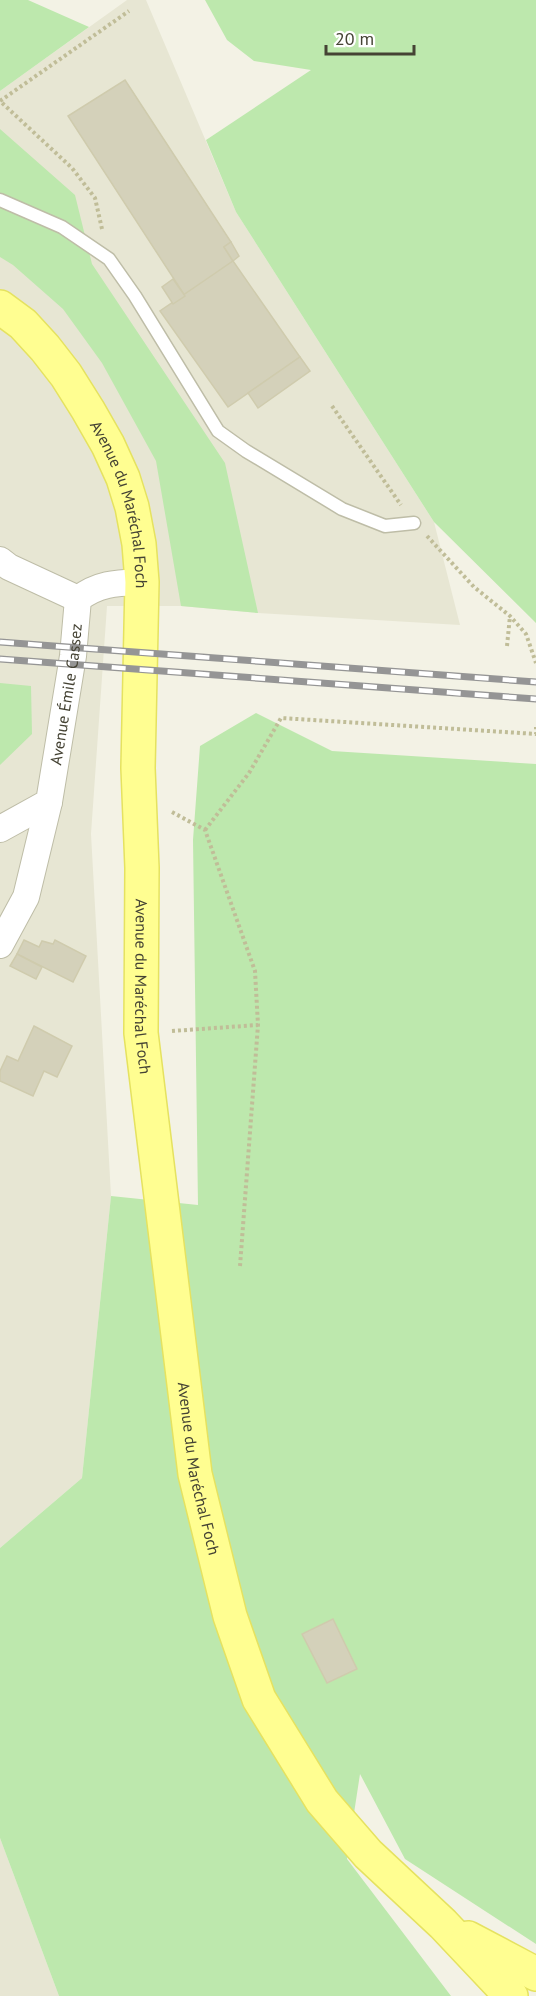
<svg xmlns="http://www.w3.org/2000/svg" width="536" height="1996" font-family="'PT Sans',sans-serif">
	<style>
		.residential { fill: #e7e6d3 }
		.green { fill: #bde8ad }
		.building { fill: #d4d1ba; stroke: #cfcbad; stroke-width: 1.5 }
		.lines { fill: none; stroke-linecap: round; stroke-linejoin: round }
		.service-casing { stroke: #bebda7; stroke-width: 15 }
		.minor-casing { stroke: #bebda7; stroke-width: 28 }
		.primary-casing { stroke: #e5e260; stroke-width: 36 }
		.path { stroke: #c0bd98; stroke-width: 4; stroke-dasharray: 3 3; stroke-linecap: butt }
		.service { stroke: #fff; stroke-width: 12 }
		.minor { stroke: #fff; stroke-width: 26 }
		.primary { stroke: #fffe91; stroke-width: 33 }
		.rail-casing { stroke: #959595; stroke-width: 7 }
		.rail { stroke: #fff; stroke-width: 4.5; stroke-dasharray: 14; stroke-linecap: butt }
		.labels { text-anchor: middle; stroke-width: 4.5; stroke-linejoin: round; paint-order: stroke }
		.street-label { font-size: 16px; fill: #454334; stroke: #fff }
	</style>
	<rect width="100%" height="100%" fill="#f3f2e5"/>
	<g class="residential">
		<path d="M127 0H146L236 212 434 522 460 625 258 613 181 606H107L91 834 111 1196 82 1478 0 1548V91Z"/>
		<path d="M0 1838 59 1996H0Z"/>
	</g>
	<g class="green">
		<path d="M0 0H28L89 27 0 91Z"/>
		<path d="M205 0H536V623L434 522 236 212 206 140 311 70 254 61 227 40Z"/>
		<path d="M0 129 75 195 92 264 225 463 258 613 181 606 156 461 102 363 63 309 13 265 0 257Z"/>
		<path d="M0 683 31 686 32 734 0 765Z"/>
		<path d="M256 713 332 751 536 764V1944L405 1859 360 1774 347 1859 451 1996H59L0 1838V1548L82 1478 111 1196 198 1205 193 840 200 746Z"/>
	</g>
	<g class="building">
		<path d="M125 80 231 242 224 247 233 261 185 296 68 116Z"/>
		<path d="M231 242 239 256 233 261 224 247Z"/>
		<path d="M233 261 300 357 228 407 160 311Z"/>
		<path d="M173 279 185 296 173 304 162 287Z"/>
		<path d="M300 357 310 371 258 408 248 393Z"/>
		<path d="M24 940 39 947 42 941 53 944 55 940 86 956 73 982 17 954Z"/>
		<path d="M17 954 42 967 36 979 10 966Z"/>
		<path d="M34 1026 72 1046 57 1077 44 1071 33 1096 0 1081V1071L7 1056 18 1061Z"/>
		<path d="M333 1619 357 1669 327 1683 302 1634Z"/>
	</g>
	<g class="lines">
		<g class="service-casing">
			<path id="service" d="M0 200 62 227 109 259 135 296 218 431 246 451 342 509 385 526 414 523"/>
		</g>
		<g class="minor-casing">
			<g id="minor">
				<path d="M0 560 9 567 78 599"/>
				<path id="s1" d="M0 829 49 802 73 656 78 599C99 583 117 583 142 582"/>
				<path d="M0 945 26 897 49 802"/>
			</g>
		</g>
		<g class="primary-casing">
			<g id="primary">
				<path id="s2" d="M0 307 23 324 45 348 66 375 88 410 108 445 123 478 132 507 139 544 142 582 138 768 142 868 141 1033 195 1474 230 1616 259 1699 322 1801 368 1854 443 1924 511 1996"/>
				<path d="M468 1938 536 1974"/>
			</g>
		</g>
		<g class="path">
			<path d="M102 229 95 198 72 168 0 101 129 11"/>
			<path d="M332 406 401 505"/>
			<path d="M427 536 474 587 510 616 526 634 536 663"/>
			<path d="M507 646 510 616"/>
			<path d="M172 812 205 830 255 971 258 1025 240 1266"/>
			<path d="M205 830 249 773 281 718 536 734V727"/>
			<path d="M172 1031 258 1025"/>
		</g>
		<use href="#service" class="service"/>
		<use href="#minor" class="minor"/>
		<use href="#primary" class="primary"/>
		<g class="rail-casing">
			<g id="rail">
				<path d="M0 642 536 682"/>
				<path d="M0 659 536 699"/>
			</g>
		</g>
		<use href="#rail" class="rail"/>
	</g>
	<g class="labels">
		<g class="street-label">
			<text dy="6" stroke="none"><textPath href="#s2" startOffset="238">Avenue du Maréchal Foch</textPath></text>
			<text dy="6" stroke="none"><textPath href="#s1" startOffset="165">Avenue Émile Cassez</textPath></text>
			<text dy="6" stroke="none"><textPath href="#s2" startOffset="724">Avenue du Maréchal Foch</textPath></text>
			<text dy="6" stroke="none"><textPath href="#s2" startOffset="1210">Avenue du Maréchal Foch</textPath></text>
		</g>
	</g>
	<path d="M326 45v9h88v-9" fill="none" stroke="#454334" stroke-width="3"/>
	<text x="335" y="45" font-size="18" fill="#454334" stroke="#ffffff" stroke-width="4.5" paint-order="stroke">20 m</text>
</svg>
